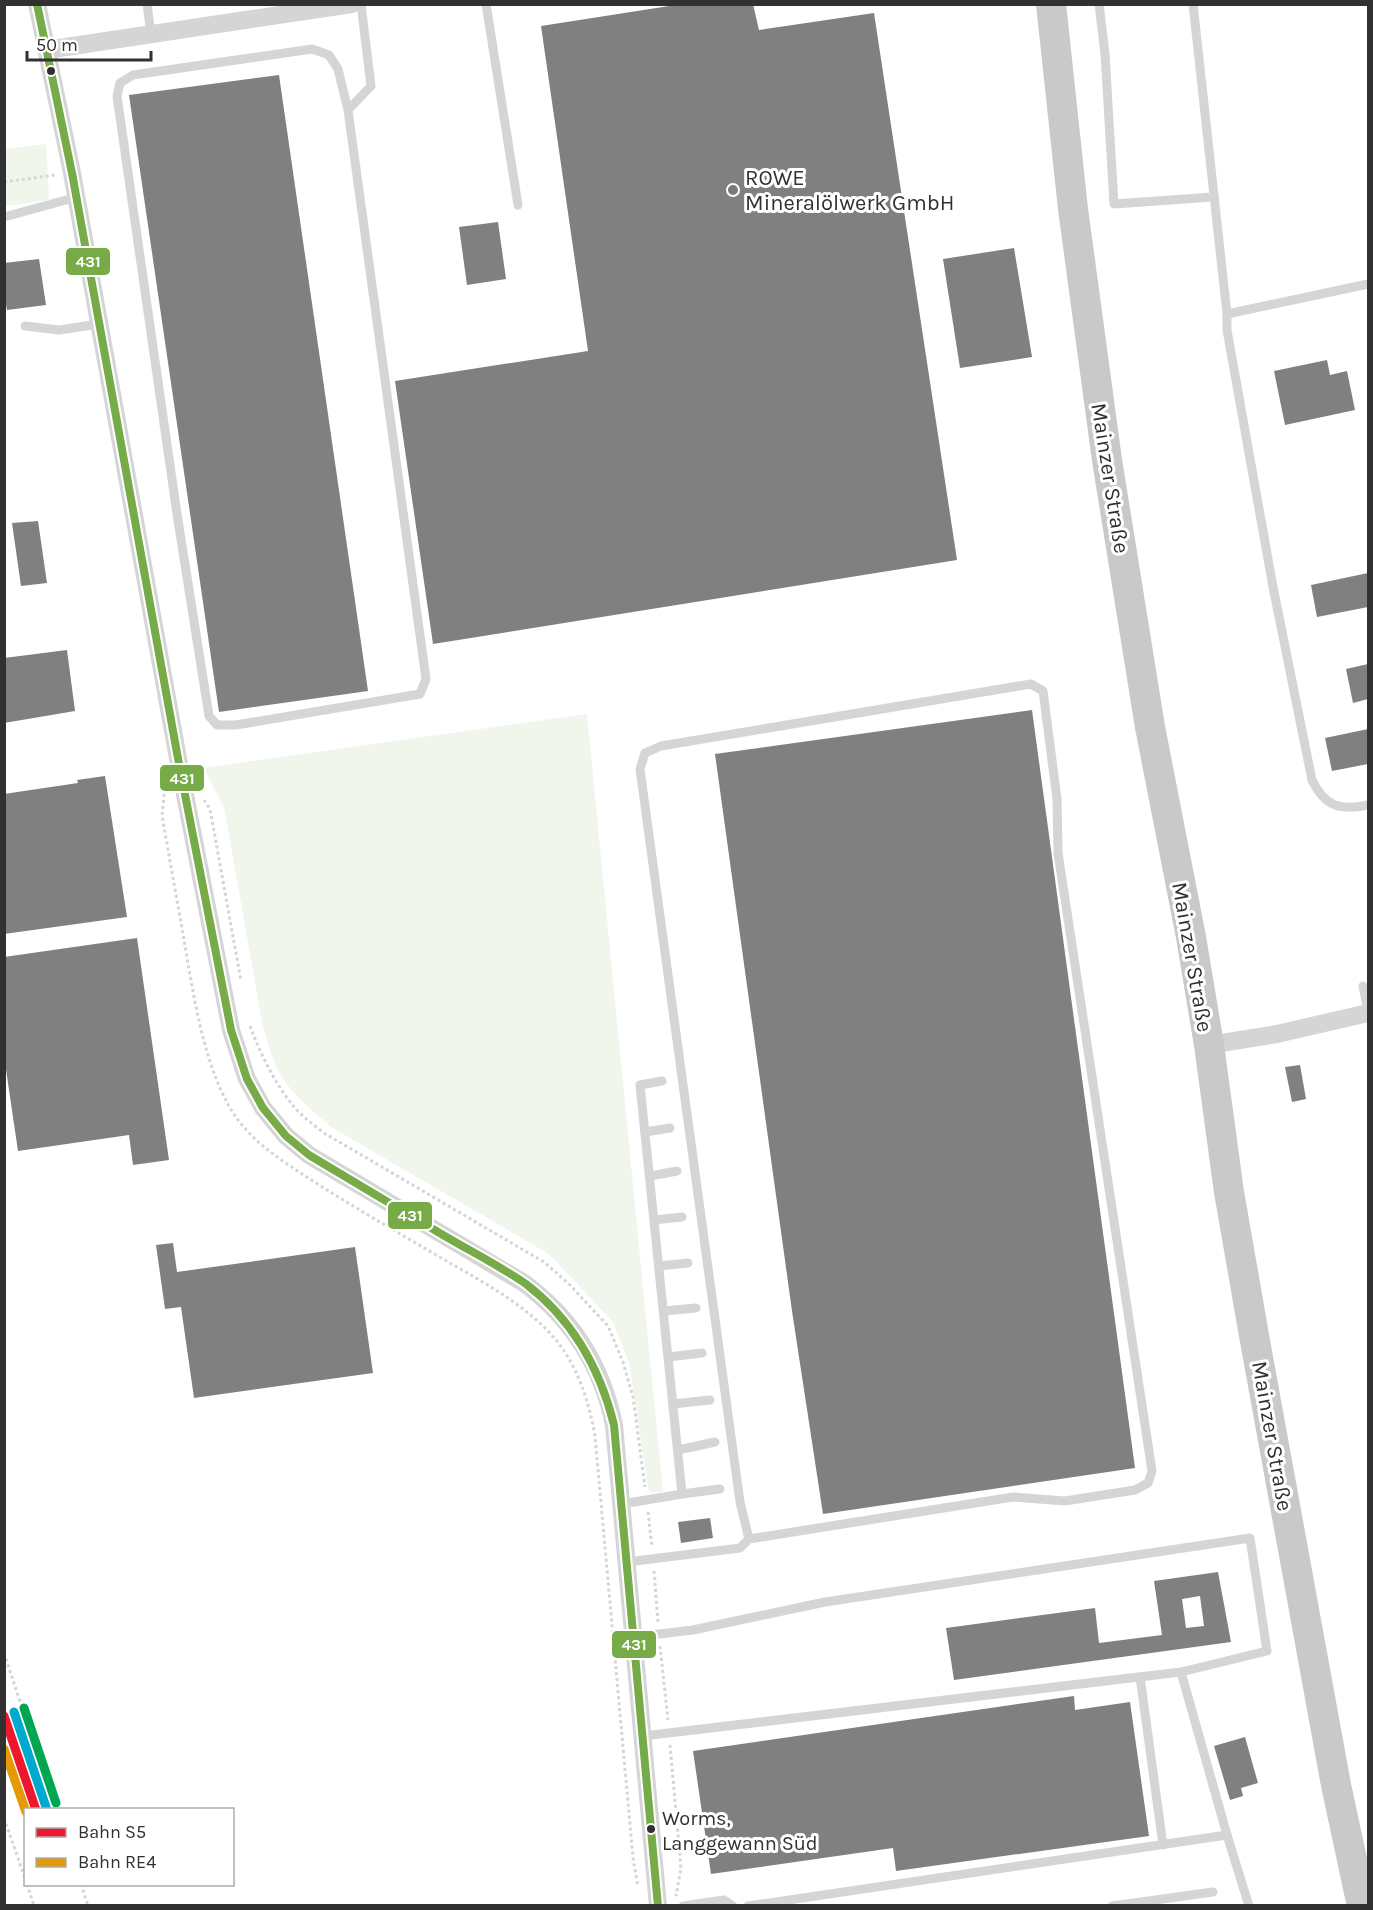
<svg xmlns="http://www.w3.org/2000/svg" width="1373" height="1910" font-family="Karla,sans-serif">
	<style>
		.green { fill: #f1f6ed }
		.building { fill: #808080; fill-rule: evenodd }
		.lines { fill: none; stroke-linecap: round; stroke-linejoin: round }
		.path { stroke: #d5d5d5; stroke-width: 3; stroke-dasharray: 3 3; stroke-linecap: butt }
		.lane { stroke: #d5d5d5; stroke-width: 9 }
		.street { stroke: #d5d5d5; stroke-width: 18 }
		.primary { stroke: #c9c9c9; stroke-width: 30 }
		.bus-1-casing { stroke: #fff; stroke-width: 12 }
		.bus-1 { stroke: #77ab48; stroke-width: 8 }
		.rail-1-casing { stroke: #fff; stroke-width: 14 }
		.rail-2-casing { stroke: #fff; stroke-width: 14 }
		.rail-3-casing { stroke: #fff; stroke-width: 14 }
		.rail-4-casing { stroke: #fff; stroke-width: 14 }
		.rail-1 { stroke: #ec192e; stroke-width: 9 }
		.rail-2 { stroke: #e39a05; stroke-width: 9 }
		.rail-3 { stroke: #00a9ce; stroke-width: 9 }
		.rail-4 { stroke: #00a651; stroke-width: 9 }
		.bus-dot { fill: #313131; stroke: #fff; stroke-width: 2 }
		.poi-dot { fill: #797979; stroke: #fff; stroke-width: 2 }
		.labels { text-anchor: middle; stroke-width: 6; stroke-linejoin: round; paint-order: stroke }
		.bus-label { font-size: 20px; fill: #313131; stroke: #fff; text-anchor: start }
		.poi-label { font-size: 22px; fill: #313131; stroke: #fff; text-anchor: start }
		.street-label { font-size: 22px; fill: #313131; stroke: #fff }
		.line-badge { stroke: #fff; stroke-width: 2 }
		.badge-label { font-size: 16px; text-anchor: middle; font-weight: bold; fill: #fff }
	</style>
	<rect width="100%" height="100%" fill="#fff"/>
	<g class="green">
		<path d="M46 144 49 200 5 206V149Z"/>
		<path d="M587 714 663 1492 649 1493 629 1363 613 1322 549 1254 331 1127C314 1112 294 1096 281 1076 272 1061 267 1040 262 1022L224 807 203 768Z"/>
	</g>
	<g class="building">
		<path d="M682 4H753L759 30 874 13 957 560 433 644 395 381 588 351 541 26Z"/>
		<path d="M279 75 368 691 219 712 129 95Z"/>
		<path d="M498 222 506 279 467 285 459 227Z"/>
		<path d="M1014 248 1032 357 960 368 943 259Z"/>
		<path d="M39 259 46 305 7 310 4 294V263Z"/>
		<path d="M1327 360 1330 375 1347 371 1355 410 1285 425 1274 371Z"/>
		<path d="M38 521 47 583 21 586 12 523Z"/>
		<path d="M1368 573V607L1317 617 1311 585Z"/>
		<path d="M67 650 75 711 4 723V658Z"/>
		<path d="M1368 664V699L1353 703 1346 669Z"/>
		<path d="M1032 710 1135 1468 823 1514 792 1311 715 754Z"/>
		<path d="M1368 729V764L1332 771 1325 738Z"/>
		<path d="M105 776 127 917 4 934V794L78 783 77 780Z"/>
		<path d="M137 938 169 1160 133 1165 129 1135 18 1151 4 1056V957Z"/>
		<path d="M1300 1065 1306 1099 1292 1102 1285 1067Z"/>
		<path d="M173 1243 177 1272 355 1247 373 1373 194 1398 181 1307 165 1309 156 1245Z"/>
		<path d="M710 1518 713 1538 681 1543 678 1522Z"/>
		<path d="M1218 1572 1231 1642 954 1680 946 1628 1095 1608 1099 1643 1162 1635 1154 1581ZM1200 1596 1204 1626 1186 1628 1182 1599Z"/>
		<path d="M1074 1696 1075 1710 1130 1702 1149 1836 896 1871 893 1848 711 1874 693 1751Z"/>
		<path d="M1245 1737 1258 1783 1241 1788 1243 1796 1230 1800 1214 1746Z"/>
	</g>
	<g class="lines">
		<g class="path">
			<path d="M4 182 55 175"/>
			<path d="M165 788 162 815C169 857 177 899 184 940 194 997 205 1080 242 1125 262 1149 287 1164 313 1181 358 1210 404 1236 450 1263 488 1285 527 1306 556 1340 578 1367 589 1402 595 1436L633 1858 638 1887"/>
			<path d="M204 800 210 809 241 981"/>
			<path d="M250 1026C261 1055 275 1084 295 1108 303 1117 314 1125 324 1133L544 1262 570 1285 608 1326 623 1362 633 1397 645 1487"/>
			<path d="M648 1512 652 1547"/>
			<path d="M654 1571 658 1622"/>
			<path d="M660 1646 668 1720"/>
			<path d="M4 1653 56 1810"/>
			<path d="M670 1745 681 1868 676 1896"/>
			<path d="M4 1818 26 1881"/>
			<path d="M27 1884 34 1906"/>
			<path d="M81 1884 88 1906"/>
		</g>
		<g class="lane">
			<path d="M147 4 151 34"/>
			<path d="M486 4 518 205"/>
			<path d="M1099 4 1105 54 1114 204 1213 197"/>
			<path d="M1193 4 1227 314"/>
			<path d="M348 110 338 69 329 55 312 49 133 75 120 83 117 96 177 514 209 716 217 725H236L420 694 426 679 348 110 371 86 361 4"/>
			<path d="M4 217 77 197"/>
			<path d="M1368 284 1227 314V330L1273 587 1312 780C1325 807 1341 811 1368 805"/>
			<path d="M25 326 59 330 99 324"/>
			<path d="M1363 986 1368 1011"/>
			<path d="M645 1132 670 1128"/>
			<path d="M650 1176 677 1171"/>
			<path d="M654 1220 682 1217"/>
			<path d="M659 1266 688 1263"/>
			<path d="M664 1311 696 1308"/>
			<path d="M668 1357 702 1353"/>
			<path d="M673 1404 710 1400"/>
			<path d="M678 1450 715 1442"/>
			<path d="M682 1494 720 1489"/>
			<path d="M622 1504 682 1494 640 1085 662 1081"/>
			<path d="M627 1562 740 1548 749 1539 740 1502 640 769 645 753 661 746 1031 684 1043 691 1057 799 1058 853 1152 1471 1148 1483 1135 1490 1065 1501 1013 1497 749 1539"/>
			<path d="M634 1637 693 1630 825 1602 1250 1538 1267 1651 1181 1672 1227 1835"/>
			<path d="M1140 1677 1163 1845"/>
			<path d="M643 1736 1181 1672"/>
			<path d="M683 1906 724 1900 733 1906"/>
			<path d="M748 1906 1227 1835 1249 1906"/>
			<path d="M1112 1906 1213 1892"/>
		</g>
		<g class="street">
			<path d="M37 4 72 173 179 764 231 1030 247 1079 263 1108 286 1136 309 1155 524 1283C573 1319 602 1366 614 1425L658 1906"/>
			<path d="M46 50 352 4"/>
			<path d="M1209 1045 1277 1034 1368 1013"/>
		</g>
		<path class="primary" d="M1051 4 1073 209 1107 460 1150 727 1191 937 1209 1045 1229 1192 1255 1341 1336 1785 1362 1906"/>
		<g class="bus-1-casing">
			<path id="bus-1" d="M37 4 72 173 179 764 231 1030 247 1079 263 1108 286 1136 309 1155C354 1182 398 1208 443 1235 470 1251 500 1266 526 1284 573 1320 600 1368 614 1425L658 1906"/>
		</g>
		<use href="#bus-1" class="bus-1"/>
		<g class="rail-1-casing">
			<path id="rail-1" d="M4 1716 36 1810"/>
		</g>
		<g class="rail-2-casing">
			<path id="rail-2" d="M4 1749 26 1812"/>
		</g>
		<g class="rail-3-casing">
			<path id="rail-3" d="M14 1712 46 1807"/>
		</g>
		<g class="rail-4-casing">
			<path id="rail-4" d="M24 1708 56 1803"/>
		</g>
		<use href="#rail-1" class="rail-1"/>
		<use href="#rail-2" class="rail-2"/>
		<use href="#rail-3" class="rail-3"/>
		<use href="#rail-4" class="rail-4"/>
	</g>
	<g class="bus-dot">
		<circle cx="51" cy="71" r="5"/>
		<circle cx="651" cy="1829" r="5"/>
	</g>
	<circle class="poi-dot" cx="733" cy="190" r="6"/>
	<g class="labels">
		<g class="bus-label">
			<text x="662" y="1825">Worms,<tspan x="662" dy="25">Langgewann Süd</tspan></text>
		</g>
		<g class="poi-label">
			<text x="745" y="185">ROWE<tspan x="745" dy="25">Mineralölwerk GmbH</tspan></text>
		</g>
		<g class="street-label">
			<text transform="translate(1111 478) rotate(81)" y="8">Mainzer Straße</text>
			<text transform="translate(1193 957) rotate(80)" y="8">Mainzer Straße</text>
			<text transform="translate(1273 1436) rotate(80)" y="8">Mainzer Straße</text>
		</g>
	</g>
	<g class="line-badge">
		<rect x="65" y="247" width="46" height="29" rx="6" fill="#77ab48"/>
		<rect x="159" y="764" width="46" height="28" rx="6" fill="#77ab48"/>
		<rect x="387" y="1201" width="46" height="29" rx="6" fill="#77ab48"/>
		<rect x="611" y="1630" width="46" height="29" rx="6" fill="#77ab48"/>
	</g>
	<g class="badge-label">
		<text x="88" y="267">431</text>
		<text x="182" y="784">431</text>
		<text x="410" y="1221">431</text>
		<text x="634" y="1650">431</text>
	</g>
	<rect width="1373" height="1910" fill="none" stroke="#313131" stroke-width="12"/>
	<rect x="24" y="1808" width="210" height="78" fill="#ffffff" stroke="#adadad" stroke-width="1.5"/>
	<rect x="36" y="1828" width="30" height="9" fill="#ec192e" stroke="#adadad" stroke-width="1.5"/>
	<text x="78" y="1838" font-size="18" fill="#313131">Bahn S5</text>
	<rect x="36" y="1858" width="30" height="9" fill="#e39a05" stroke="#adadad" stroke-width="1.5"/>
	<text x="78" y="1868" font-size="18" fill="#313131">Bahn RE4</text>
	<path d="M27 51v9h124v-9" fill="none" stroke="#313131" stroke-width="3"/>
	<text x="36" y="51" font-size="18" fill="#313131" stroke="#ffffff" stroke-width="4.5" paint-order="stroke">50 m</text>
</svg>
